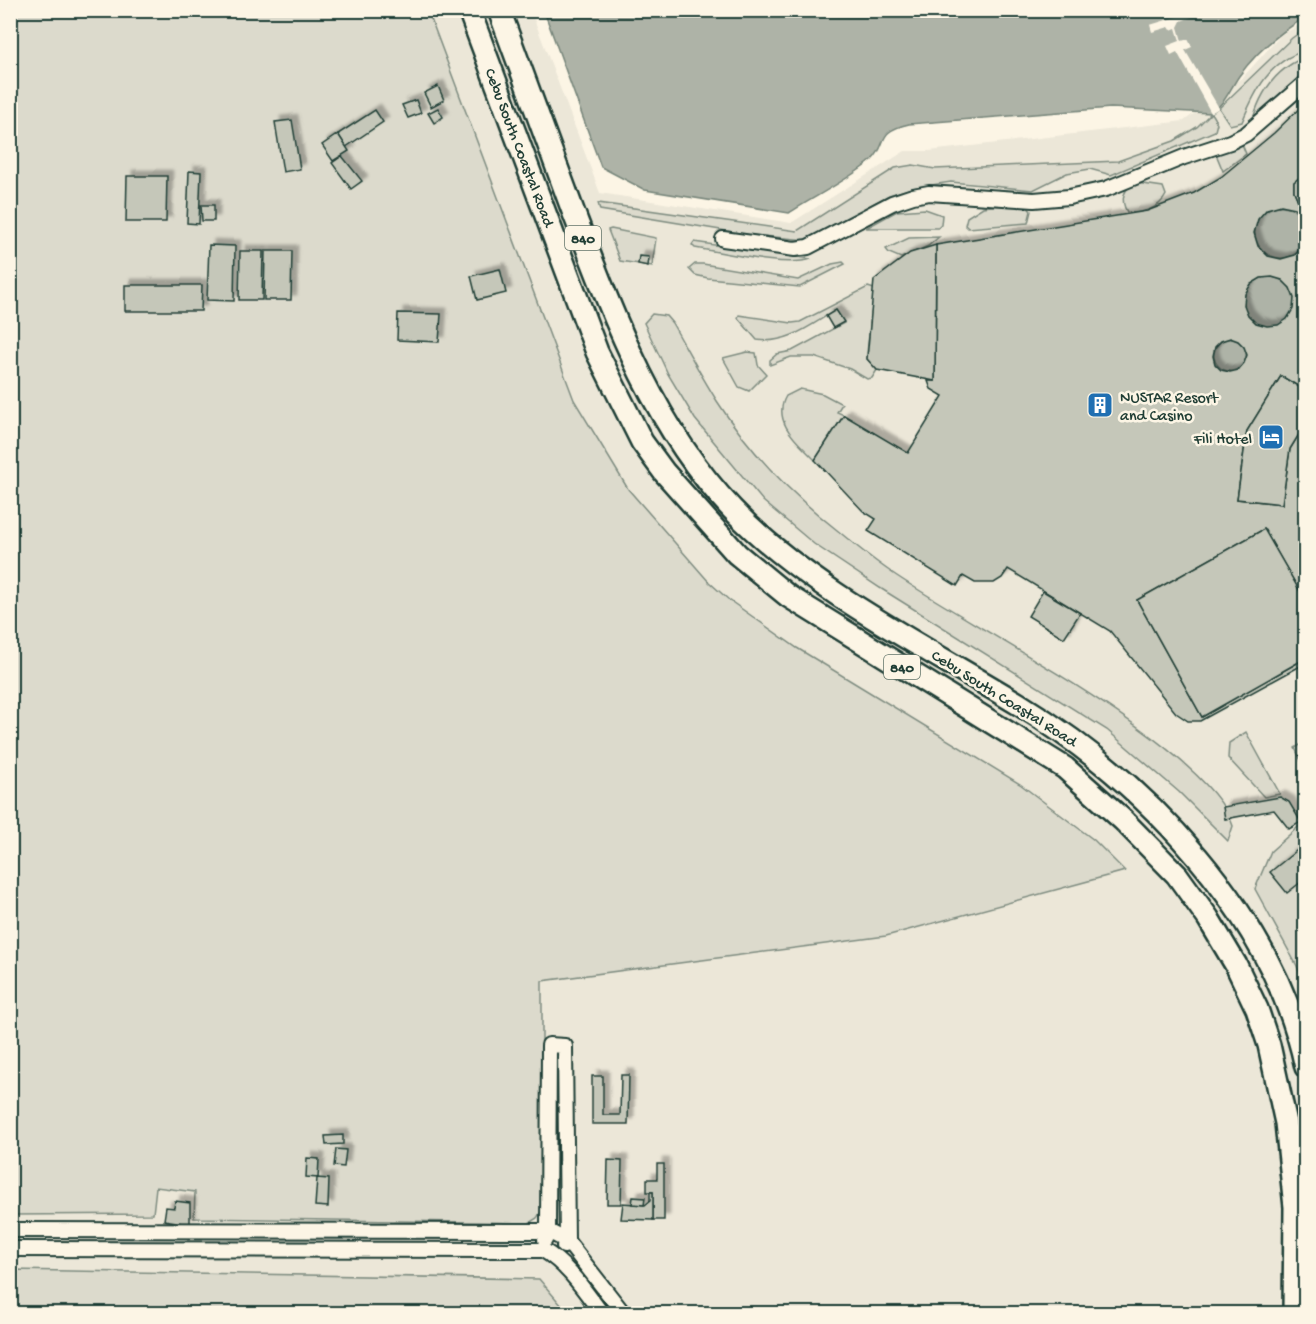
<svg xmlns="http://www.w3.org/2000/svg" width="1316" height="1324" font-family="'Gochi Hand',sans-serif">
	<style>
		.built { fill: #ece7d8 }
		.green { fill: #dcdacc; stroke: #7e8c80; stroke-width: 1.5 }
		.water { fill: #aeb3a7; stroke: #758479; stroke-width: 1.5 }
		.pier { fill: #fcf5e5 }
		.building { fill: #c5c7b9; stroke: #1f3d34; stroke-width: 1.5; fill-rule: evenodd; filter: url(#shadow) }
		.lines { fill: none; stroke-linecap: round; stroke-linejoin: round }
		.minor-casing { stroke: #1f3d34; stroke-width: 18 }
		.highway-casing { stroke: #1f3d34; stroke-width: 26 }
		.minor { stroke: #fcf5e5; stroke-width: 14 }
		.highway { stroke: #fcf5e5; stroke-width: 21 }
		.labels { text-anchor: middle; stroke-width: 5; stroke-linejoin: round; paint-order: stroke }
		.shield { fill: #fcf5e5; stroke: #617469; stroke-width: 1.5 }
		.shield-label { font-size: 15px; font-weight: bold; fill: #1f3d34 }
		.street-label { font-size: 16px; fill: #1f3d34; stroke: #fcf5e5 }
		.poi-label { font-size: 16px; fill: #1f3d34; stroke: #fcf5e5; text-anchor: start }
	</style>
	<defs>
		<filter id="shadow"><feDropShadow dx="5.5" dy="-5.5" stdDeviation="1.5" flood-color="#0004"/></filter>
	</defs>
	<rect width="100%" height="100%" fill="#fcf5e5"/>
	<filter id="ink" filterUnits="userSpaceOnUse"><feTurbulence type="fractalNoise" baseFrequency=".0167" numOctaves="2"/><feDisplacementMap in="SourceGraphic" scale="12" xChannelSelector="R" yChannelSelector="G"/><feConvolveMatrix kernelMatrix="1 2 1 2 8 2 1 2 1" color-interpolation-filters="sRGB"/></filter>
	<g filter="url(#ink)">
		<path class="built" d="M10 11H531L600 193 791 223 905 151H929L1184 121 1243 77 1281 35 1305 22V1313H11Z"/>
		<g class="green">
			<path d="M10 11H428L574 400 628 489 709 582 729 600 797 648 1020 784 1094 840 1125 871 886 936 542 981V1209L537 1218 529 1223 194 1218 195 1192 156 1187 153 1214 11 1215Z"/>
			<path d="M1305 29V51C1270 60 1255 91 1242 122L1230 125 1219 108 1292 38Z"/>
			<path d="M1305 57V70L1269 108 1253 119C1261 91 1278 68 1305 57Z"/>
			<path d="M1211 113 1217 123 1215 131 1111 175 1090 169 1067 173 1033 190 951 182 912 188 889 195 807 240 751 235 600 210 598 203 797 231 895 168 913 165 935 169 1118 161 1174 141 1197 127Z"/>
			<path d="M1237 143 1242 144 1246 154 1223 171 1216 154Z"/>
			<path d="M1136 183 1163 187 1166 195C1160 208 1141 215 1127 212 1120 200 1123 188 1136 183Z"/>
			<path d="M999 205C1010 207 1024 201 1031 211L1028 223 968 228 965 225 967 217 983 207Z"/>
			<path d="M925 209 942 215 941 225 938 228H866L897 211Z"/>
			<path d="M611 229 656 238 652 266 620 261 608 230Z"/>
			<path d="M939 237 928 246 901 258 889 253 886 249 909 238Z"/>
			<path d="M694 242 811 259C784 268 724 252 695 248L692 245Z"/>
			<path d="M843 262 845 264 800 287 708 278 695 275 689 269 695 264H703L798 280 832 264Z"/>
			<path d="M868 287 874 289 867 353V359L877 370 872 378 867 379 850 369 814 357H791L770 365V360L777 354 792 351 844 323 836 310C812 324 787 345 757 340L738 318 739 315 792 323 800 322Z"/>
			<path d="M652 314 666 316 672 323C687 349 701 376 717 401 749 451 791 494 837 530 855 545 872 559 891 572 965 624 1209 746 1233 826L1228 841 1179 792 1107 730 880 588 814 544 763 501 695 419 668 374 644 323Z"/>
			<path d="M747 352 756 353 758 365 766 374 749 391 739 387 723 358Z"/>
			<path d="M800 389 823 394 842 404 837 412 844 415 815 460C799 443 771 422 786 396Z"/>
			<path d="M1246 732 1280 794 1264 797 1228 758 1229 743Z"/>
			<path d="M1305 742V769L1295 748Z"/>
			<path d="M1305 821V989L1297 966 1255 889 1271 851Z"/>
			<path d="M11 1270 539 1279 568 1313H11Z"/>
		</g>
		<g class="water">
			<path d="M1305 10 1306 17C1280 32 1257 51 1239 76 1230 89 1225 104 1211 113L1111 108 909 124C875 132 889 143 872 160 853 177 812 198 789 213L645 190 601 167 544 11Z"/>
			<circle cx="1281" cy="232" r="26"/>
			<circle cx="1269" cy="302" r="25"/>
			<circle cx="1230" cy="355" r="16"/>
		</g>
		<path class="pier" d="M1196 11 1197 15 1181 21 1178 27 1182 41 1188 39 1192 47 1185 50 1219 108 1211 113 1177 52 1171 55 1167 46 1180 41 1176 28 1171 30 1169 27 1152 32 1150 25Z"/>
		<g class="building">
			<path d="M438 86 444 100 431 107 424 93Z"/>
			<path d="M416 100 421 113 408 118 402 105Z"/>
			<path d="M1306 102V172L1294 182V191L1306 219V222L1295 208 1281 205 1267 209 1258 219 1254 233 1258 246 1268 256 1281 259 1295 255 1306 242V391L1281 376 1247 431 1237 499 1282 504 1290 449 1306 423V468L1299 547 1306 563V602L1264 529 1137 600 1202 717 1306 658V663L1200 721H1188L1176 713 1110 631 1008 569 1002 578 994 583H975L963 576 957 586 868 531 876 519 863 511 815 460 844 415 908 453 943 396 931 389 928 381H935L936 245 1147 211 1194 193 1221 177 1274 133ZM1272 277 1282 280 1290 288 1294 298 1293 309 1287 319 1278 325 1267 326 1256 323 1248 315 1244 305 1245 294 1251 284 1261 278ZM1230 338 1238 341 1244 347 1247 355 1244 363 1238 370 1230 372 1221 370 1215 364 1213 356 1215 347 1221 341Z"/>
			<path d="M438 108 443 117 434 123 428 113Z"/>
			<path d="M375 110 383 122 346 147 338 134Z"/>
			<path d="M292 120 300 169 283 172 275 122Z"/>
			<path d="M338 134 349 151 333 161 322 145Z"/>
			<path d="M342 156 362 181 351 189 332 163Z"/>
			<path d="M189 171 201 172 199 224 187 223Z"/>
			<path d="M1306 172V219L1294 191V182Z"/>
			<path d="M127 176H167L166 222H126Z"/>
			<path d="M201 205H214V221H202Z"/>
			<path d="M209 245 235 246 234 301 207 300Z"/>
			<path d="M936 245 935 381 877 370 867 359 874 280 910 253Z"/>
			<path d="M240 251H263L262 300H239Z"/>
			<path d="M265 251H292L291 300H264Z"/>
			<path d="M639 256 649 257 648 266 638 264Z"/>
			<path d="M500 269 506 293 477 300 471 276Z"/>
			<path d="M125 285H202L201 311H125Z"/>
			<path d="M836 310 844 322 833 328 826 316Z"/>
			<path d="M398 313 441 314 439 342 397 340Z"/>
			<path d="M1281 376 1306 391V423L1290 449 1282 504 1237 499 1247 431Z"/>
			<path d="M1264 529 1306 602V658L1202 717 1137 600Z"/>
			<path d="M1043 591 1080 613 1064 638 1028 616Z"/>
			<path d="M1280 797 1289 802 1301 822 1289 829 1274 810 1225 819 1223 807Z"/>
			<path d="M1306 843V878L1287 893 1270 872Z"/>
			<path d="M621 1075H629L628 1124H592V1076H603V1115H620Z"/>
			<path d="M343 1135V1144L326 1145 325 1136Z"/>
			<path d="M336 1149 346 1150 344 1167 334 1166Z"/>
			<path d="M307 1158 319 1159 318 1178 306 1177Z"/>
			<path d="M608 1160 622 1161 621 1204H607Z"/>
			<path d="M657 1164H664V1220H653V1192H647V1179H657Z"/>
			<path d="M317 1178 329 1179 328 1207 315 1206Z"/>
			<path d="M650 1192H653V1220L621 1219 623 1203 645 1205 650 1201Z"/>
			<path d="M633 1197 645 1198 644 1205 632 1204Z"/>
			<path d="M175 1201 190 1203V1224L164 1220 166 1207 174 1208Z"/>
		</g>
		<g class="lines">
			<g class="minor-casing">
				<g id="minor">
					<path d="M723 239 795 249 808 247 892 203 913 196 929 193 1034 200 1069 197 1106 189 1184 157 1230 142 1246 134 1306 82"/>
					<path d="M10 1230 548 1231 567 1241 624 1314"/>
					<path d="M545 1240 548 1231 549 1045 565 1046 567 1241 564 1246"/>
					<path d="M10 1249 543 1250C568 1265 584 1290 602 1314"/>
				</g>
			</g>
			<g class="highway-casing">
				<g id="highway">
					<path d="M469 10 597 352 642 442 664 472 737 554 788 596 1065 768 1123 820 1177 875 1208 918 1236 965 1257 1009 1269 1045 1286 1123 1295 1207 1294 1314"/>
					<path d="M499 10C524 77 549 144 573 211 613 316 653 426 732 509 809 589 922 645 1017 703 1145 781 1274 915 1306 1067"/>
				</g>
			</g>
			<use href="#minor" class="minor"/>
			<use href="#highway" class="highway"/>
		</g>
	</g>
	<defs>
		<g id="building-square" transform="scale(1.35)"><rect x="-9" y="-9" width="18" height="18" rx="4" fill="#1f6fb2" stroke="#fcf5e5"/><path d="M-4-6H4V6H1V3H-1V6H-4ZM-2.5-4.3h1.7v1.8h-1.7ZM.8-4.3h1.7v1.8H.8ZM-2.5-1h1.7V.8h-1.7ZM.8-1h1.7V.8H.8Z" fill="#fff"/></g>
		<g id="hotel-square" transform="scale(1.35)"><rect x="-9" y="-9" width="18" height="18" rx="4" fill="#1f6fb2" stroke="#fcf5e5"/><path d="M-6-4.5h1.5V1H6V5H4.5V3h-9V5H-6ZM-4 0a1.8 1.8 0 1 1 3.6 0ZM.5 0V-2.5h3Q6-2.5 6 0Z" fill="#fff"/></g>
	</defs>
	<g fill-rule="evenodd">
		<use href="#building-square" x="1100" y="405"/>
		<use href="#hotel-square" x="1271" y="437"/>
	</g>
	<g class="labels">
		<g class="shield">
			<rect x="565" y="226" width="36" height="24" rx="4.5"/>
			<rect x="884" y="655" width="36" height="24" rx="4.5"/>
		</g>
		<g class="shield-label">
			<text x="583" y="243">840</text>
			<text x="902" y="672">840</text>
		</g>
		<g class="street-label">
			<text transform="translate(521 147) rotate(69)" y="6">Cebu South Coastal Road</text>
			<text transform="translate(1005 697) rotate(32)" y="6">Cebu South Coastal Road</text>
		</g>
		<g class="poi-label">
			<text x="1120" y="402">NUSTAR Resort<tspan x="1120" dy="18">and Casino</tspan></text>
			<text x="1252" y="443" text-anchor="end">Fili Hotel</text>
		</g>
	</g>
	<rect width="1316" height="1324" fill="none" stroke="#fcf5e5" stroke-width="36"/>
	<rect x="18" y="18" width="1280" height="1288" fill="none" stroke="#1f3d34" stroke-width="2" filter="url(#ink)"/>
</svg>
